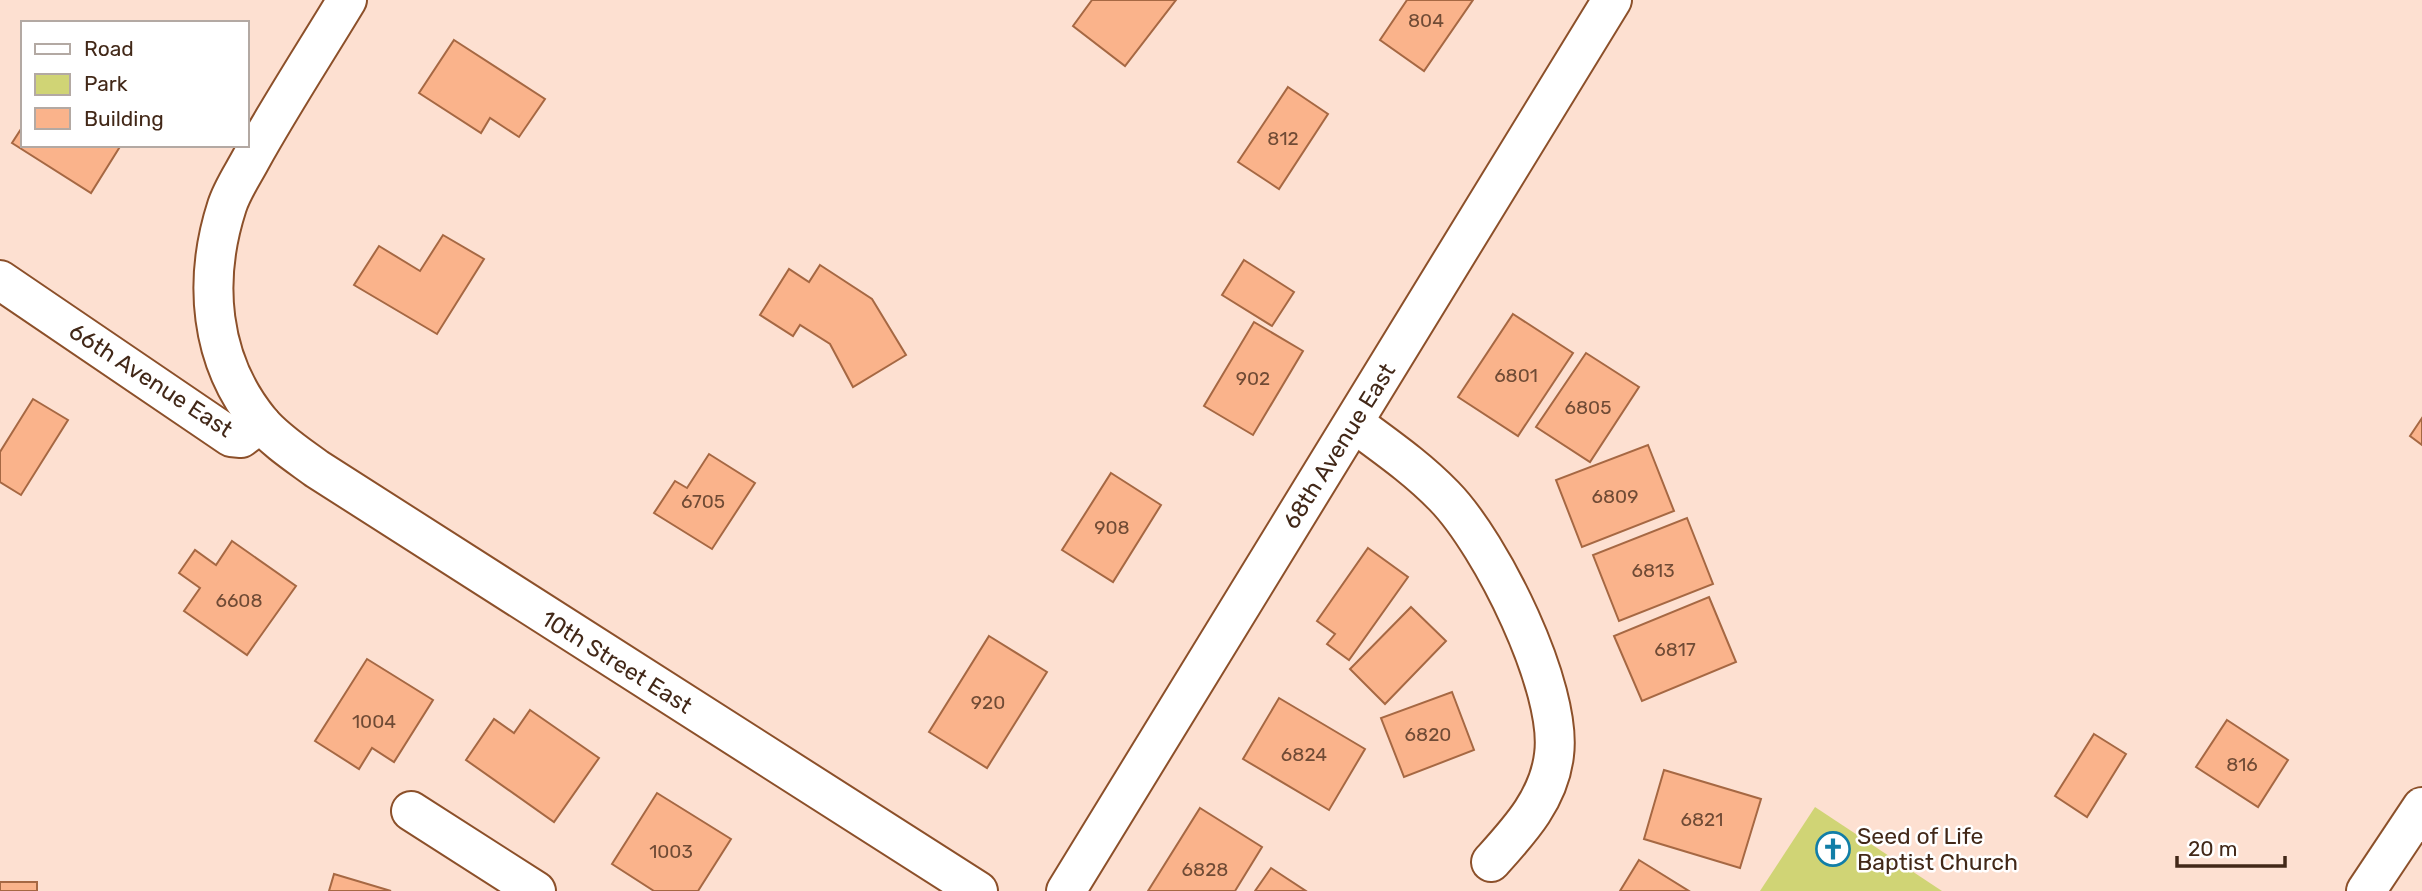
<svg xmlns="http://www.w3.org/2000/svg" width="2422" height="891" font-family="Rubik,sans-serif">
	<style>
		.green { fill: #d0d475 }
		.building { fill: #fab38b; stroke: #a66843; stroke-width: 2 }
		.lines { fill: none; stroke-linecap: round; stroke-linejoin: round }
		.minor-casing { stroke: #8c502a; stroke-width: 42 }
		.minor { stroke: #fff; stroke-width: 38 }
		.labels { text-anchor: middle; stroke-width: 5; stroke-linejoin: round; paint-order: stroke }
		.number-label { font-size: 19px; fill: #704b35 }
		.street-label { font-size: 23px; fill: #422818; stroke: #fff }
		.poi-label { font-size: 23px; fill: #422818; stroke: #fff; text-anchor: start }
	</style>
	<rect width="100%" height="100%" fill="#fde0d1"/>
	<path class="green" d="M1815 807 1942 891H1760Z"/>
	<g class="building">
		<path d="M1092 0H1176L1125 66 1073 26Z"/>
		<path d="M1407 0H1473L1424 71 1380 40Z"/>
		<path d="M454 40 545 99 519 137 490 118 481 133 419 93Z"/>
		<path d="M1288 87 1328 114 1279 189 1238 162Z"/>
		<path d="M23 126V145H121L91 193 12 143Z"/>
		<path d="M443 235 484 259 437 334 354 285 379 246 420 271Z"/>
		<path d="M1244 260 1294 292 1272 326 1222 295Z"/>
		<path d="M820 265 872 299 906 355 853 387 830 344 800 325 793 336 760 315 789 269 809 282Z"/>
		<path d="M1513 314 1573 353 1518 436 1458 397Z"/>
		<path d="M1254 322 1303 351 1253 435 1204 406Z"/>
		<path d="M1586 353 1639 387 1590 462 1536 427Z"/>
		<path d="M33 399 68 420 21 495 0 482V452Z"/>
		<path d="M2422 418V445L2410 436Z"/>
		<path d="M1648 445 1674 511 1582 547 1556 480Z"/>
		<path d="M709 454 755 483 712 549 654 513 675 481 687 488Z"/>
		<path d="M1111 473 1161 505 1113 582 1062 550Z"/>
		<path d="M1687 518 1713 584 1619 621 1593 555Z"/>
		<path d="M232 541 296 586 247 655 184 611 200 588 179 573 195 550 216 565Z"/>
		<path d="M1368 548 1408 577 1349 660 1327 644 1335 634 1317 621Z"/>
		<path d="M1709 597 1736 662 1642 701 1614 636Z"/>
		<path d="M1411 607 1446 641 1385 704 1350 669Z"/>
		<path d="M989 636 1047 672 987 768 929 732Z"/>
		<path d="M367 659 433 700 394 762 372 748 359 769 315 741Z"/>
		<path d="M1452 692 1474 750 1404 777 1381 718Z"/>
		<path d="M1279 698 1365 749 1329 810 1243 759Z"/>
		<path d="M530 710 599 758 554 822 466 760 494 719 514 733Z"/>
		<path d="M2227 720 2288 760 2258 807 2196 767Z"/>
		<path d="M2094 734 2126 754 2087 817 2055 796Z"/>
		<path d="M1664 770 1761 799 1740 868 1644 839Z"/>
		<path d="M657 793 731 839 698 891H654L612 864Z"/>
		<path d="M1200 808 1262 847 1235 891H1148Z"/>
		<path d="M1639 860 1689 891H1620Z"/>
		<path d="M1271 868 1306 891H1255Z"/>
		<path d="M334 874 391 891H329Z"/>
		<rect x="0" y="882" width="37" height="9"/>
	</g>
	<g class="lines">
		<g class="minor-casing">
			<g id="minor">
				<path d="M347 0C315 53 281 105 251 159 243 174 232 190 227 206 203 280 209 360 260 422 275 440 298 455 317 469L978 891"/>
				<path d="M0 280 231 437 241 438 261 423"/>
				<path d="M1354 423C1385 446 1417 468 1444 496 1491 544 1563 688 1554 755 1549 799 1519 831 1491 862"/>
				<path d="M411 811 536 891"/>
				<path d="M1066 891 1612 0"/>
				<path d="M2366 891 2422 807"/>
			</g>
		</g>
		<use href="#minor" class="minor"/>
	</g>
	<defs>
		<g id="church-ring" transform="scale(1.75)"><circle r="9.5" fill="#fff" stroke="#117ea7" stroke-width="1.5"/><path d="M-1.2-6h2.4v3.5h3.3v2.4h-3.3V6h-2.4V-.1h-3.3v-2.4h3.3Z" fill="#117ea7"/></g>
	</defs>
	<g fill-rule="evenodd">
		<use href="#church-ring" x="1833" y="849"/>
	</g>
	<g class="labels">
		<g class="number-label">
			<text x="1426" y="27">804</text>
			<text x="1283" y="145">812</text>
			<text x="1516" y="382">6801</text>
			<text x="1253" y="385">902</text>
			<text x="1588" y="414">6805</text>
			<text x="1615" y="503">6809</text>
			<text x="703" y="508">6705</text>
			<text x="1112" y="534">908</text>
			<text x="1653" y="577">6813</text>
			<text x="239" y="607">6608</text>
			<text x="1675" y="656">6817</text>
			<text x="988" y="709">920</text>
			<text x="374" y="728">1004</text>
			<text x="1428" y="741">6820</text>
			<text x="1304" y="761">6824</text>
			<text x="2242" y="771">816</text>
			<text x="1702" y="826">6821</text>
			<text x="671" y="858">1003</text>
			<text x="1205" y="876">6828</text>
		</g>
		<g class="street-label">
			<text transform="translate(151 380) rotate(33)" y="8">66th Avenue East</text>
			<text transform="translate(1339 446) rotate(-58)" y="8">68th Avenue East</text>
			<text transform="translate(617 662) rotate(32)" y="8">10th Street East</text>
		</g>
		<g class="poi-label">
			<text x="1857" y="844">Seed of Life<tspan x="1857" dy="26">Baptist Church</tspan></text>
		</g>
	</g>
	<rect x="21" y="21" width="228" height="126" fill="#ffffff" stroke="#b3a9a3" stroke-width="2"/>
	<rect x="35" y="44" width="35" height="10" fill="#ffffff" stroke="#b3a9a3" stroke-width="2"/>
	<text x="84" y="56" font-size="21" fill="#422818">Road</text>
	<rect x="35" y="74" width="35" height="21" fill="#d0d475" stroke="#b3a9a3" stroke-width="2"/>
	<text x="84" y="91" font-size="21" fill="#422818">Park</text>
	<rect x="35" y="108" width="35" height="21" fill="#fab38b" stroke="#b3a9a3" stroke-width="2"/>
	<text x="84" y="126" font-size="21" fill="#422818">Building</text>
	<path d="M2177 856v10h108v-10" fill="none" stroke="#422818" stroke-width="3.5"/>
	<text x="2188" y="856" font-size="21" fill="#422818" stroke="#ffffff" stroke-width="5" paint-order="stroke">20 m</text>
</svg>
